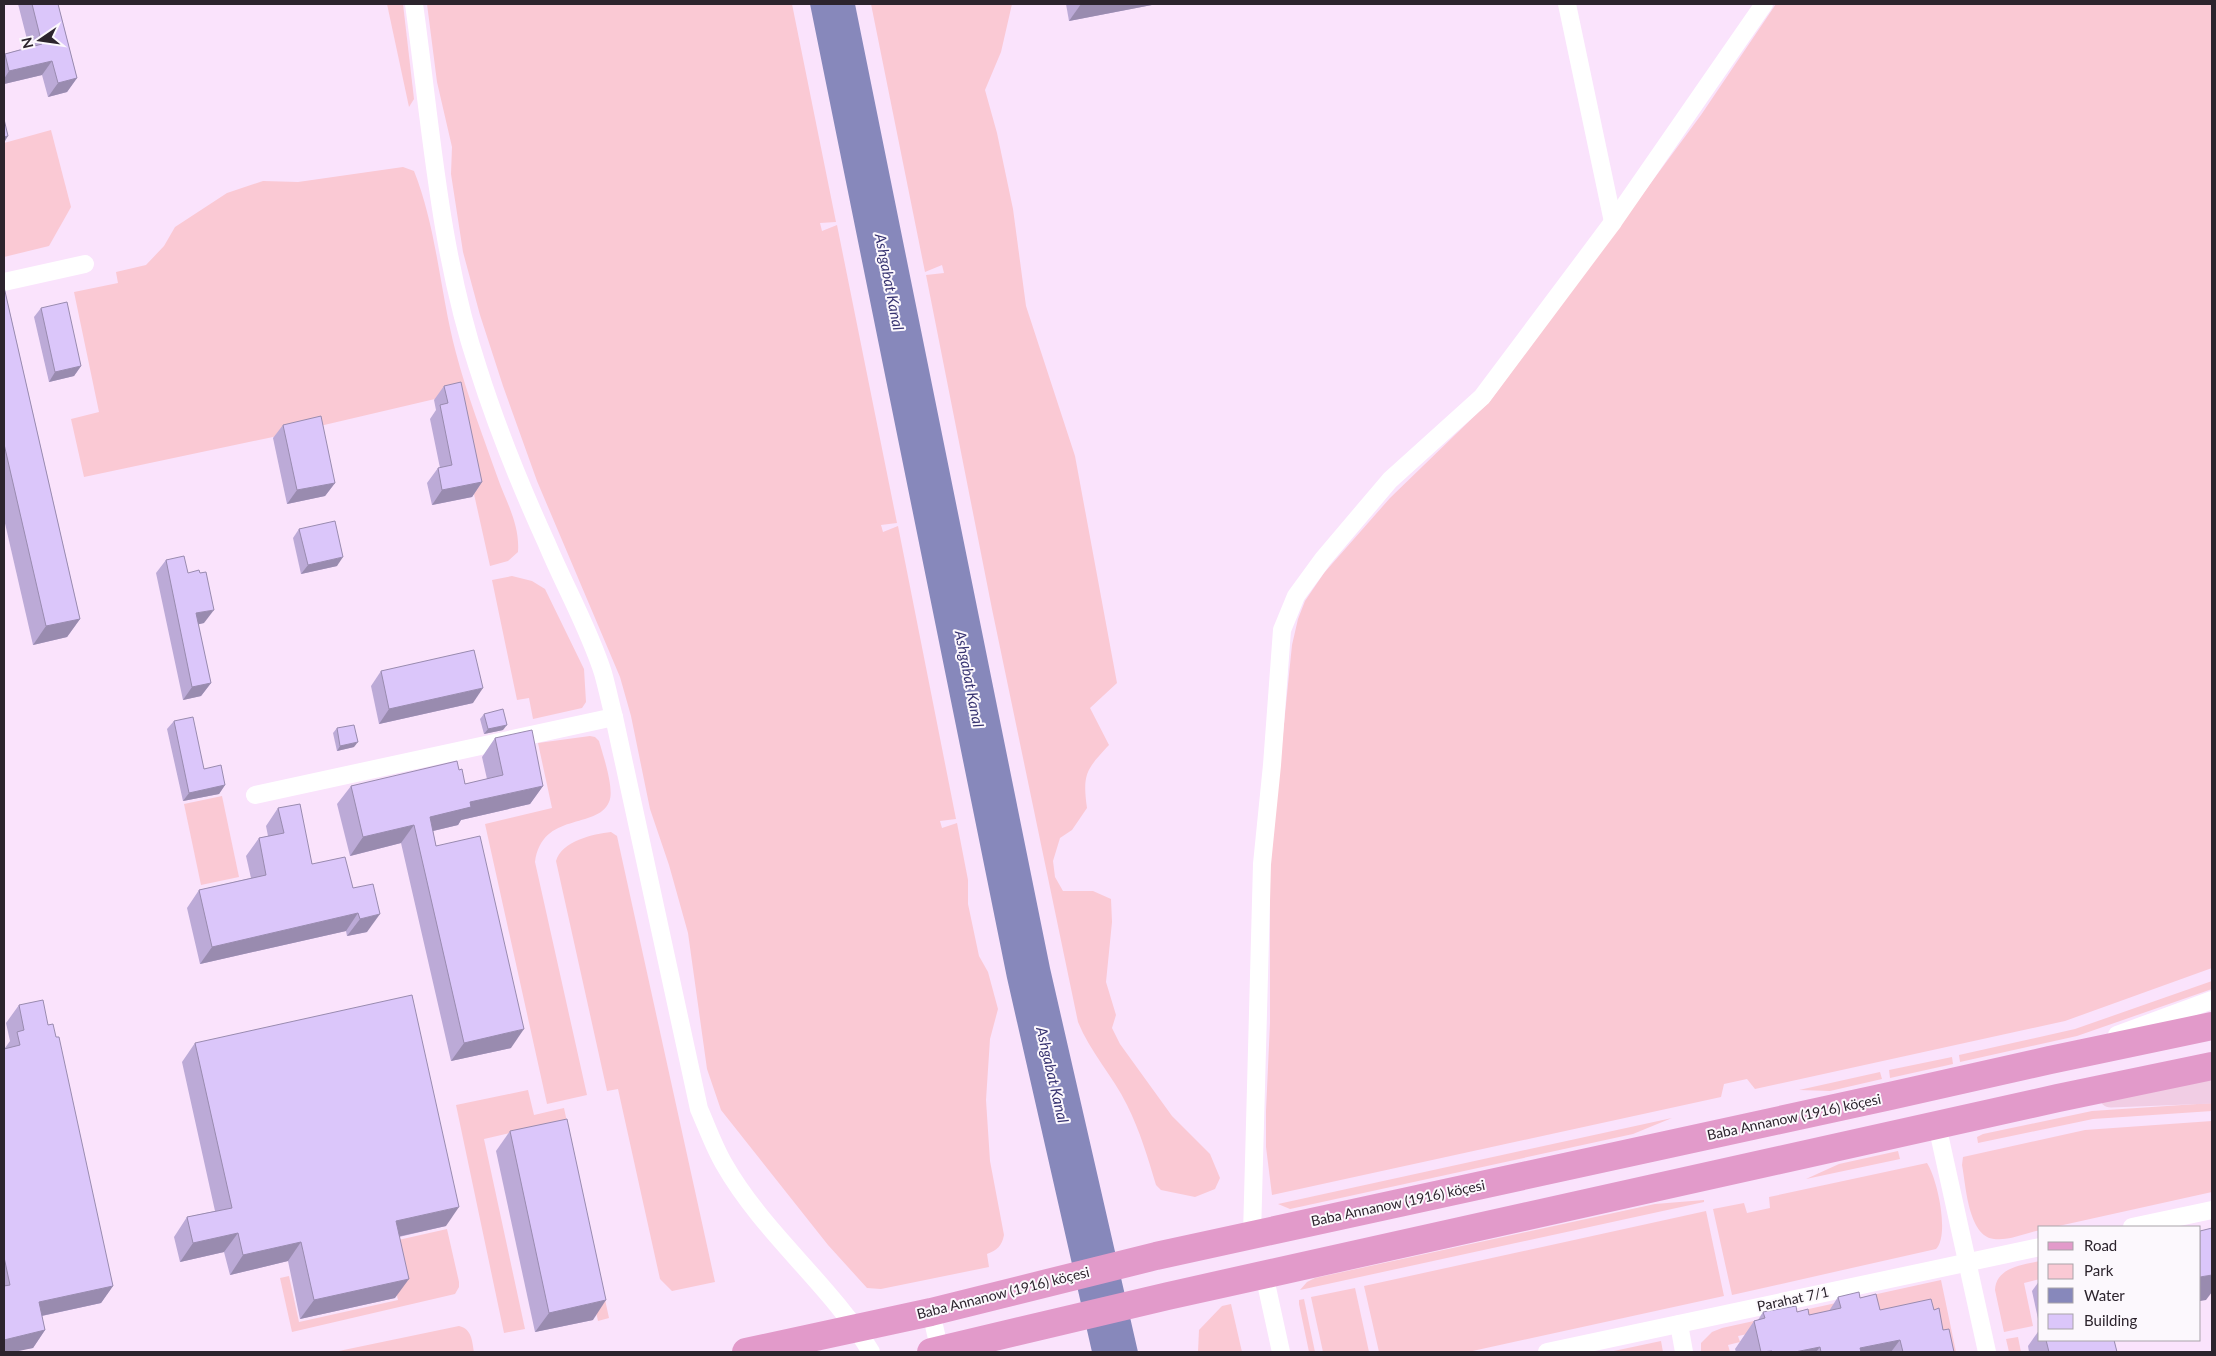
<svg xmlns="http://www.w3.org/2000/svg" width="2216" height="1356" font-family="Lato,sans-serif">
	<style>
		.green { fill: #fac9d4 }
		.water { fill: #8788bb }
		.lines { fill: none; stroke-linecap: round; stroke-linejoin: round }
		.street { stroke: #fff; stroke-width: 18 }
		.secondary { stroke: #f1cde4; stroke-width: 25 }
		.primary { stroke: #e29aca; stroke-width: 28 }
		.wall { fill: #bcaad7 }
		.shaded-wall { fill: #998baf }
		.building { fill: #dbc6fa; stroke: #998baf }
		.labels { text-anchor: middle; stroke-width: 4; stroke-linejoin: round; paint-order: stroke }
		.street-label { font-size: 14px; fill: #2c242d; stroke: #fcf8fd }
		.water-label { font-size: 15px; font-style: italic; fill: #373371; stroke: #fcf8fd }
	</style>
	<rect width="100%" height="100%" fill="#fae3fc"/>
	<g class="green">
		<path d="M387 4H403L414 99 409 107Z"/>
		<path d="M427 4H792L836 222 820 223 822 231 837 225 897 523 881 525 883 532 898 526 956 819 940 821 942 828 957 823 968 880V904L979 956 988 972 998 1009 990 1039 986 1100 990 1161 1004 1235C1002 1246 997 1250 987 1254L989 1267 881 1289 867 1288 828 1245 721 1110 707 1069 688 933 669 865 650 809 631 716 620 677 537 481 503 386 480 315 463 252 451 174 452 147 437 82Z"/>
		<path d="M871 4H1012L1001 52 985 90 997 133 1013 209 1026 306 1075 456 1117 683 1090 708 1109 745C1087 769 1082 773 1087 808L1072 830 1060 838 1053 861 1055 877 1063 891H1093L1111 899 1112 922 1106 982 1116 1015 1112 1028 1120 1044 1172 1116 1210 1154 1220 1178 1215 1189 1195 1197 1161 1190 1156 1185C1148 1158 1140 1131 1127 1105 1113 1076 1090 1052 1078 1022L992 609 926 275 944 273 942 265 925 272Z"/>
		<path d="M1776 4H2212V968L2065 1021 1755 1089 1747 1079 1724 1084 1721 1097 1272 1195 1266 1147V1111L1270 1023V862L1292 645 1298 619 1305 601 1324 573 1390 498 1490 401 1701 115Z"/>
		<path d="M51 130 71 207 49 246 4 257V143Z"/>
		<path d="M403 167 414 171C437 229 440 293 456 353 467 395 483 436 497 476 506 502 520 524 518 552L508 561 490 566 452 395 273 437 84 477 71 419 99 412 74 292 118 283 116 272 146 265 164 246 175 227 227 193 263 181 298 182Z"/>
		<path d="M512 576 532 581 545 589 584 669 586 702 582 708 533 719 529 698 517 700 492 580Z"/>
		<path d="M590 736 595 737 599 741C603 755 615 790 609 802 597 830 542 811 535 862L587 1095 547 1104 485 824 552 808 538 743Z"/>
		<path d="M222 796 239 877 201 885 184 804Z"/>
		<path d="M611 832 617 836 715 1282 672 1291 660 1279 618 1089 607 1091 556 861C562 841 593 834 611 832Z"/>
		<path d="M2212 981V989L2077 1036 1960 1062 1959 1055 2075 1029Z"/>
		<path d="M1952 1057 1953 1064 1890 1078 1889 1070Z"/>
		<path d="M1880 1072 1882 1079 1830 1091 1799 1090Z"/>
		<path d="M528 1090 534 1115 564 1108 609 1318 598 1321 558 1135 514 1132 484 1139 525 1329 504 1333 456 1105Z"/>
		<path d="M2212 1103V1111L2093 1119 1978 1143 1977 1137 1983 1134 2092 1111Z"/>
		<path d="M1672 1118 1633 1134 1290 1209 1278 1204Z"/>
		<path d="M2212 1121V1192L2054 1227H2040V1230C2026 1233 2008 1241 1994 1239 1968 1236 1966 1185 1962 1165L1963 1157 2085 1130Z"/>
		<path d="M1898 1151 1900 1159 1806 1179 1839 1164Z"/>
		<path d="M1927 1163C1937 1178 1950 1235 1936 1249L1732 1295 1713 1209 1744 1203 1747 1213 1770 1208 1769 1197Z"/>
		<path d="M1704 1200V1202L1300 1290 1307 1282 1315 1278 1655 1204Z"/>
		<path d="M1706 1211 1724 1296 1468 1352H1379L1364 1286Z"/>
		<path d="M447 1229 459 1282V1287L455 1294 292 1332 280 1278 289 1276 299 1322 398 1300 385 1243Z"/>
		<path d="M2040 1261V1279L2024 1283 2033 1326 2004 1332 1995 1290C1996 1267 2023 1265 2040 1261Z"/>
		<path d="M1941 1280 1956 1352H1934L1781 1327 1738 1336 1740 1342 1728 1345 1730 1352H1701V1343L1712 1332 1722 1328Z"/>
		<path d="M1355 1288 1369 1352H1323L1311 1297Z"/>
		<path d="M1304 1299 1315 1352H1309L1299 1304V1300Z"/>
		<path d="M1231 1304 1242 1352H1198L1199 1330 1222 1306Z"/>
		<path d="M459 1326C472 1329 472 1341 474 1352H334Z"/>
		<path d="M2018 1337 2021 1352H2009L2006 1339Z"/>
		<path d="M1661 1341 1663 1352H1609Z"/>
	</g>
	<path class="water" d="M810 4H855L1050 968 1138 1352H1092L1007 978Z"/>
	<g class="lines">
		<g class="street">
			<path d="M414 4C431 125 439 251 478 368 497 428 521 487 547 544 565 587 589 629 603 673 607 687 610 702 614 717L699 1109C707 1127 714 1147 724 1164 764 1234 830 1284 871 1352"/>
			<path d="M1567 4 1613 222"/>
			<path d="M4 282 85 264"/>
			<path d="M255 795 614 717"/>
			<path d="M2117 1035 2212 1000"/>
			<path d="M1937 1125 1987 1352"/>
			<path d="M2132 1227 2212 1210"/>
			<path d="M1252 1235 1262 864 1272 765 1282 630 1296 596 1323 559 1390 480 1482 397 1613 222 1764 4"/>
			<path d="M1264 1274 1281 1352"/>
			<path d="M931 1312 940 1352"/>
			<path d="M1679 1324 1684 1352"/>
			<path d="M1547 1352 2040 1247"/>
		</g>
		<path class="secondary" d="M2111 1095 2212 1091"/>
		<g class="primary">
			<path d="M746 1352 931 1312 1156 1256 1890 1096 2050 1060 2212 1026"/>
			<path d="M931 1352 1168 1296 2058 1098 2212 1066"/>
		</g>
	</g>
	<g class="wall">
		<path d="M18 4H58L77 78 67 92 48 97 42 75 4 84V56L5 54 29 47Z"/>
		<path d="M1066 4H1157L1069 21Z"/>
		<path d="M4 287 80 619 67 637 33 645 4 519Z"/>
		<path d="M41 308 81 366 74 376 49 382 34 317Z"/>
		<path d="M444 386 482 482 472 497 432 505 427 483 438 468H440L430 419 436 410 434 400Z"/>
		<path d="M283 425 335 483 325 496 287 504 273 438Z"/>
		<path d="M299 529 337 566 301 574 293 538Z"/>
		<path d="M166 560 188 573 204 623 198 624 211 683 201 696 183 700 156 573Z"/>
		<path d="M381 671 473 703 379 724 371 686Z"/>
		<path d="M484 714 503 730 484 734 480 719Z"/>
		<path d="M174 721 204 769 225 785 219 794 183 801 167 729Z"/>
		<path d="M337 728 354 747 337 751 333 733Z"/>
		<path d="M495 738 543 786 530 804 461 820 458 825 433 831 436 846 511 1048 451 1061 401 843 350 856 337 804 351 786 459 770 465 784 487 779 482 757Z"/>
		<path d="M278 808 312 864 353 888 367 932 347 936 346 931 200 964 187 908 199 890 251 878 246 856 259 838 268 836 266 826Z"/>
		<path d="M19 1005 48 1025 113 1286 101 1303 42 1316 45 1330 33 1348 4 1352V1049L5 1048 10 1041 6 1023Z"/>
		<path d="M195 1043 446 1226 399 1237 395 1298 300 1319 288 1261 230 1275 224 1252 180 1262 174 1237 187 1217 215 1211 182 1062Z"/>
		<path d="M510 1131 593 1320 535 1332 496 1151Z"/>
		<path d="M2040 1280V1328L2032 1291Z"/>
		<path d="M1838 1297 1860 1298 1880 1310H1934L1954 1352H1736L1735 1349 1754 1321 1758 1320 1763 1312H1797L1809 1315 1829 1311Z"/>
		<path d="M2040 1329V1340H2114L2117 1352H2029L2028 1346Z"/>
	</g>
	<g class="shaded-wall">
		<path d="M1081 4H1157L1069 21Z"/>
		<path d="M52 61 42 75 4 84V79L9 71Z"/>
		<path d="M77 78 67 92 48 97 58 83Z"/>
		<path d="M8 136 5 141H4V137Z"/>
		<path d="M81 366 74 376 49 382 55 372Z"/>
		<path d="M482 482 472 497 432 505 442 490Z"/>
		<path d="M335 483 325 496 287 504 297 490Z"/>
		<path d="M343 557 337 566 301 574 308 565Z"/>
		<path d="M214 610 204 623 187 627 196 613Z"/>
		<path d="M80 619 67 637 33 645 46 626Z"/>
		<path d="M211 683 201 696 183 700 192 687Z"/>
		<path d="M483 688 473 703 379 724 389 709Z"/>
		<path d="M507 725 503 730 484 734 488 729Z"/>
		<path d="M358 742 354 747 337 751 340 746Z"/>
		<path d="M225 785 219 794 183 801 189 793Z"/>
		<path d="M543 786 530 804 461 820 458 825 416 835 430 817 470 802Z"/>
		<path d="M414 825 401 843 350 856 363 837Z"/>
		<path d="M358 913 346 931 200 964 212 947Z"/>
		<path d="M380 914 367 932 347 936 360 919Z"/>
		<path d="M524 1029 511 1048 451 1061 464 1043Z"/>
		<path d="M459 1207 446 1226 383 1240 396 1221Z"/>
		<path d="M238 1233 224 1252 180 1262 193 1243Z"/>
		<path d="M301 1242 288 1261 230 1275 243 1255Z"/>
		<path d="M2212 1275V1292L2206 1300 2200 1301V1277Z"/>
		<path d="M409 1279 395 1298 300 1319 314 1300Z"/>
		<path d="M113 1286 101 1303 27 1319 39 1302Z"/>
		<path d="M606 1300 593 1320 535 1332 549 1313Z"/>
		<path d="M45 1330 33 1348 14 1352H4V1340Z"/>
		<path d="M1900 1340 1891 1352H1858L1860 1348Z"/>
		<path d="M1820 1347 1816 1352H1795Z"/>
	</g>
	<g class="building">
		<path d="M32 4H58L77 78 58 83 52 61 9 71 5 54 42 44Z"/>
		<path d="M4 119 8 136 4 137Z"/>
		<path d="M4 287 80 619 46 626 4 444Z"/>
		<path d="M67 302 81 366 55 372 41 308Z"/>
		<path d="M461 382 482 482 442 490 438 468 452 465 440 405 448 403 444 386Z"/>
		<path d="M321 416 335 483 297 490 283 425Z"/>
		<path d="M335 521 343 557 308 565 299 529Z"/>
		<path d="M184 556 188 573 199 570 200 573 206 572 214 610 196 613 211 683 192 687 166 560Z"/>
		<path d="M474 650 483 688 389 709 381 671Z"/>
		<path d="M503 709 507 725 488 729 484 714Z"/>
		<path d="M193 717 204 769 221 765 225 785 189 793 174 721Z"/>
		<path d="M354 725 358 742 340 746 337 728Z"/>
		<path d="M532 730 543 786 470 802 471 807 430 817 436 846 480 836 524 1029 464 1043 414 825 363 837 351 786 457 761 459 770 462 769 465 784 503 775 495 738Z"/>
		<path d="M300 804 312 864 345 857 353 888 373 884 380 914 360 919 358 913 212 947 199 890 266 875 259 838 284 833 278 808Z"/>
		<path d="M412 995 459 1207 396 1221 409 1279 314 1300 301 1242 243 1255 238 1233 193 1243 187 1217 232 1208 195 1043Z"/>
		<path d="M43 1000 48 1025 53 1024 56 1037H59L113 1286 39 1302 45 1330 4 1340V1286L10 1285 4 1257V1049L20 1045 17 1032 24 1030 19 1005Z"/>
		<path d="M567 1119 606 1300 549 1313 510 1131Z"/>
		<path d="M2212 1228V1275L2200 1277V1231Z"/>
		<path d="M1859 1292 1860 1298 1876 1294 1880 1310 1931 1299 1934 1310 1939 1308 1943 1330 1949 1329 1954 1352H1903L1900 1340 1860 1348 1861 1352H1821L1820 1347 1795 1352H1772V1351L1761 1352 1754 1321 1765 1318 1763 1312 1796 1306 1797 1312 1808 1309 1809 1315 1841 1308 1838 1297Z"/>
		<path d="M2046 1340H2114L2117 1352H2049Z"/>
	</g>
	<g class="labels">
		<g class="street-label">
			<text transform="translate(1794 1117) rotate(-12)" y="5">Baba Annanow (1916) köçesi</text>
			<text transform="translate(1398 1203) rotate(-12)" y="5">Baba Annanow (1916) köçesi</text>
			<text transform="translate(1003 1293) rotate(-14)" y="5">Baba Annanow (1916) köçesi</text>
			<text transform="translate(1793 1299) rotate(-12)" y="5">Parahat 7/1</text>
		</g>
		<g class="water-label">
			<text transform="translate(889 282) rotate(79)" y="5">Ashgabat Kanal</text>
			<text transform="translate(969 679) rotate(79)" y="5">Ashgabat Kanal</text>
			<text transform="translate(1052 1075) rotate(77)" y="5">Ashgabat Kanal</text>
		</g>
	</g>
	<rect width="2216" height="1356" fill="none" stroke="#2c242d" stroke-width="10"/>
	<rect x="2038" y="1226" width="162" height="115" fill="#fcf8fd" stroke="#a9a3aa"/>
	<rect x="2048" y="1242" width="25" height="8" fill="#e29aca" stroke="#a9a3aa"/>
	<text x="2084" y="1251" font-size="15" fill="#2c242d">Road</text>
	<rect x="2048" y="1264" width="25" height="15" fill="#fac9d4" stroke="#a9a3aa"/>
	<text x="2084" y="1276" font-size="15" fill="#2c242d">Park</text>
	<rect x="2048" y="1288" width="25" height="15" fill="#8788bb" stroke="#a9a3aa"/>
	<text x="2084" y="1301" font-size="15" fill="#2c242d">Water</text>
	<rect x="2048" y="1314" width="25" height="15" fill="#dbc6fa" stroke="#a9a3aa"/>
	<text x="2084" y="1326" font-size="15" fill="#2c242d">Building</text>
	<g transform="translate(40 40) rotate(257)" stroke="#fcf8fd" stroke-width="4" paint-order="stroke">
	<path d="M0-4L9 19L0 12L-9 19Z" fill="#2c242d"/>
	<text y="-8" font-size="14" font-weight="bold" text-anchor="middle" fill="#2c242d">N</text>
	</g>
</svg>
